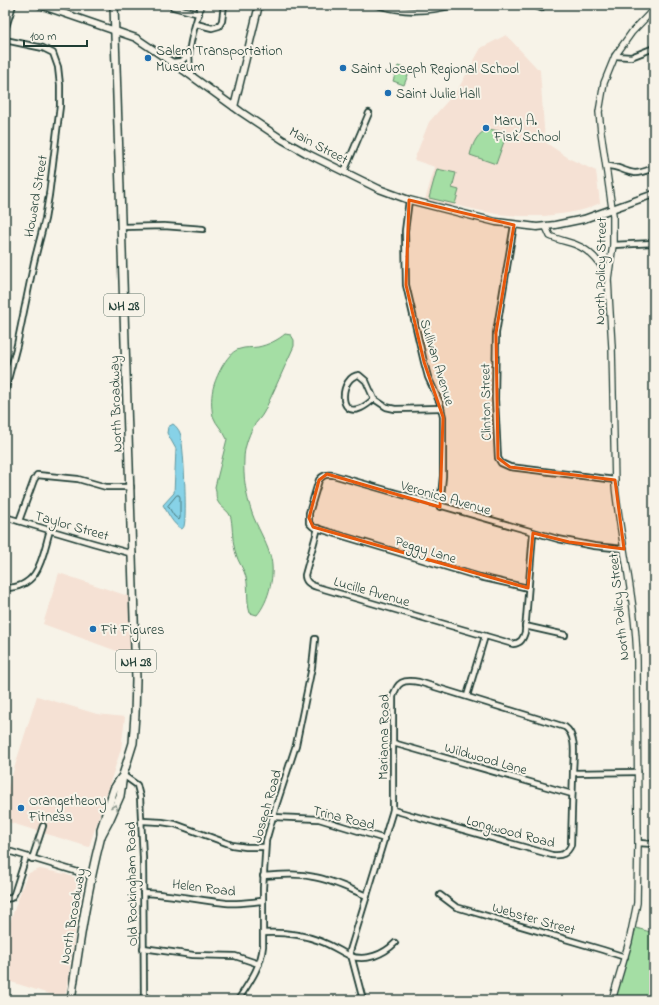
<svg xmlns="http://www.w3.org/2000/svg" width="659" height="1005" font-family="'Indie Flower',sans-serif">
	<style>
		.built { fill: #f5e1d4 }
		.green { fill: #a4dea4; stroke: #628e6c }
		.water { fill: #87d2e7; stroke: #5d969f }
		.lines { fill: none; stroke-linecap: round; stroke-linejoin: round }
		.shore { stroke: #49797c; stroke-width: 1 }
		.minor-casing { stroke: #1f3d34; stroke-width: 8 }
		.tertiary-casing { stroke: #1f3d34; stroke-width: 8 }
		.secondary-casing { stroke: #1f3d34; stroke-width: 9 }
		.primary-casing { stroke: #1f3d34; stroke-width: 10 }
		.minor { stroke: #f7f3e8; stroke-width: 4.5 }
		.tertiary { stroke: #f7f3e8; stroke-width: 5.5 }
		.secondary { stroke: #f7f3e8; stroke-width: 6 }
		.primary { stroke: #f7f3e8; stroke-width: 7 }
		.oneway { stroke: #8b988e }
		.marked { fill: #e8590c; fill-opacity: 0.2; stroke: #e8590c; stroke-width: 3; stroke-linejoin: round }
		.poi-dot { fill: #1f6fb2; stroke: #f7f3e8; stroke-width: 1.5 }
		.labels { text-anchor: middle; stroke-width: 4; stroke-linejoin: round; paint-order: stroke }
		.shield { fill: #f7f3e8; stroke: #60746a; stroke-width: 1 }
		.shield-label { font-size: 13px; font-weight: bold; fill: #1f3d34 }
		.poi-label { font-size: 14px; fill: #1f3d34; stroke: #f7f3e8; text-anchor: start }
		.street-label { font-size: 14px; fill: #1f3d34; stroke: #f7f3e8 }
	</style>
	<rect width="100%" height="100%" fill="#f7f3e8"/>
	<filter id="ink" filterUnits="userSpaceOnUse"><feTurbulence type="fractalNoise" baseFrequency=".025" numOctaves="2"/><feDisplacementMap in="SourceGraphic" scale="8" xChannelSelector="R" yChannelSelector="G"/><feConvolveMatrix kernelMatrix="1 2 1 2 8 2 1 2 1" color-interpolation-filters="sRGB"/></filter>
	<g filter="url(#ink)">
		<g class="built">
			<path d="M506 35 537 68 540 70 545 142 570 159 596 171 600 203 586 209 568 213 544 216H520L496 214 454 205 453 207 425 200 435 167 414 160 429 122 458 89 481 48Z"/>
			<path d="M59 573 134 598 136 658 43 624Z"/>
			<path d="M37 696 97 714 125 717 121 749 89 847 5 821V797Z"/>
			<path d="M40 869 65 874 83 881 65 999 5 980V936L24 882 29 873Z"/>
		</g>
		<g class="green">
			<path d="M398 66 410 70 404 85 393 81Z"/>
			<path d="M489 129 507 133 496 164 470 155C473 143 477 133 489 129Z"/>
			<path d="M437 169 456 173 452 188 459 190 455 204 429 198Z"/>
			<path d="M285 334 291 335 294 340V346C284 368 274 391 264 412 261 418 256 422 253 427 248 437 244 449 244 459 243 478 246 495 252 513 257 527 266 541 270 555 276 573 269 601 257 615L250 613C246 601 249 589 246 577 244 569 238 562 236 554 232 542 233 530 231 518 229 510 221 508 218 502 215 497 217 492 215 487L227 439C224 431 216 425 213 416 211 407 211 394 214 385 217 375 228 351 240 349 245 347 252 348 258 347 268 345 278 340 285 334Z"/>
			<path d="M636 928 654 933V1000H615Z"/>
		</g>
		<path class="water" d="M173 424C176 426 179 430 180 433 184 441 187 519 184 526 184 527 183 528 182 529 173 525 168 513 163 505L174 493 176 449 167 433 168 427Z"/>
		<g class="lines">
			<path class="shore" d="M177 495H179L180 497V518L179 520 174 516 168 506Z"/>
			<g class="minor-casing">
				<g id="minor">
					<path d="M377 5C404 13 427 12 454 5"/>
					<path d="M533 5 541 8"/>
					<path d="M173 7 199 14"/>
					<path d="M196 24 212 28 219 26 222 21 224 5"/>
					<path d="M5 30 13 5"/>
					<path d="M5 40 43 48 53 53 58 67 60 85V106L49 195 45 219 34 262 17 345 5 391"/>
					<path d="M615 56 631 57 654 48"/>
					<path d="M172 62 182 61 189 54"/>
					<path d="M193 77C183 56 195 27 201 5"/>
					<path d="M606 166C617 165 624 172 635 173 642 173 648 170 654 168"/>
					<path d="M344 172 369 113"/>
					<path d="M409 200 405 231 406 285 424 362 428 377 440 403 443 417V476L440 507"/>
					<path d="M514 225 496 333 495 399 498 458 501 463 510 467 615 480"/>
					<path d="M122 227 164 226 203 229"/>
					<path d="M613 245 654 243"/>
					<path d="M374 399C370 402 366 406 361 408 337 419 340 376 359 375L366 381 374 399 386 407 395 409 441 408"/>
					<path d="M5 517 93 543 133 554"/>
					<path d="M19 521 34 480 37 475 78 479 106 487H131"/>
					<path d="M318 528 305 575C305 582 310 585 317 587L513 644C521 643 523 639 525 632L533 533"/>
					<path d="M5 588C40 588 42 557 50 530"/>
					<path d="M528 588 480 577 313 527 309 523V513L319 480C323 475 326 474 333 475L558 539 594 546 624 549"/>
					<path d="M525 626 565 635"/>
					<path d="M467 696 485 636"/>
					<path d="M393 743 572 794"/>
					<path d="M123 775 137 785 140 797 143 858 144 1000"/>
					<path d="M393 810 552 855C562 856 567 854 571 845L573 773"/>
					<path d="M273 817 319 819 385 839"/>
					<path d="M142 821 162 822 175 824 232 845 246 847H265"/>
					<path d="M638 843 654 844"/>
					<path d="M5 850 91 876"/>
					<path d="M32 859 43 826"/>
					<path d="M263 876C280 875 297 873 314 877 332 880 350 889 367 896"/>
					<path d="M143 893C171 894 198 900 226 903 238 904 250 902 263 901"/>
					<path d="M440 895 456 907 603 950 625 957"/>
					<path d="M5 899 11 898 14 894 26 857"/>
					<path d="M263 933C282 932 301 934 320 941 331 945 340 951 350 956 366 962 384 954 395 943"/>
					<path d="M143 948 193 955 235 956 259 964"/>
					<path d="M144 997 154 1000"/>
					<path d="M238 1000C249 983 261 967 263 946V888L266 841 276 806 296 745 312 667 315 639"/>
					<path d="M363 1000 350 951 393 810V697C397 682 403 679 419 682L565 727C578 736 573 759 573 773L638 772"/>
				</g>
			</g>
			<g class="tertiary-casing">
				<g id="tertiary">
					<path d="M546 227 550 236C558 240 566 241 574 244 591 250 601 263 608 278"/>
					<path d="M612 1000 629 942 637 903 638 843 637 661C636 602 621 545 615 486L612 347 608 279 613 245V215L601 132 599 112 604 83 615 56 632 32 654 9"/>
				</g>
			</g>
			<g class="secondary-casing">
				<g id="secondary">
					<path d="M40 5 136 38 186 72 241 112 283 140 306 153 379 189 409 200 496 222 537 227 555 225 584 219 654 194"/>
					<path d="M234 107 259 5"/>
				</g>
			</g>
			<g class="primary-casing">
				<g id="primary">
					<path d="M101 836 109 821 120 796 123 775 133 743 135 715 136 679 114 5"/>
					<path d="M71 1000C79 945 87 890 101 836V829L114 789 121 778"/>
				</g>
			</g>
			<use href="#minor" class="minor"/>
			<use href="#tertiary" class="tertiary"/>
			<use href="#secondary" class="secondary"/>
			<use href="#primary" class="primary"/>
		</g>
		<defs><path id="oneway-chevron" d="M-2-3.5L2.5 0L-2 3.5" fill="none" stroke-width="1.6" stroke-linecap="round" stroke-linejoin="round"/></defs>
		<g class="oneway">
			<use href="#oneway-chevron" transform="translate(115 807) rotate(-68)"/>
			<use href="#oneway-chevron" transform="translate(37 842) rotate(-73)"/>
		</g>
	</g>
	<path class="marked" d="M409 200 514 225 496 333 498 458 510 467 615 480 624 549 569 542 533 533 528 588 313 527 309 518 319 480 327 474 440 507 443 417 424 362 406 285Z"/>
	<g class="poi-dot">
		<circle cx="148" cy="58" r="4"/>
		<circle cx="343" cy="68" r="4"/>
		<circle cx="388" cy="93" r="4"/>
		<circle cx="486" cy="128" r="4"/>
		<circle cx="93" cy="629" r="4"/>
		<circle cx="21" cy="808" r="4"/>
	</g>
	<g class="labels">
		<g class="shield">
			<rect x="104" y="294" width="40" height="22" rx="3"/>
			<rect x="116" y="650" width="40" height="22" rx="3"/>
		</g>
		<g class="shield-label">
			<text x="124" y="310">NH 28</text>
			<text x="136" y="666">NH 28</text>
		</g>
		<g class="poi-label">
			<text x="156" y="55">Salem Transportation<tspan x="156" dy="16">Museum</tspan></text>
			<text x="351" y="73">Saint Joseph Regional School</text>
			<text x="396" y="98">Saint Julie Hall</text>
			<text x="494" y="125">Mary A.<tspan x="494" dy="16">Fisk School</tspan></text>
			<text x="101" y="634">Fit Figures</text>
			<text x="29" y="805">Orangetheory<tspan x="29" dy="16">Fitness</tspan></text>
		</g>
		<g class="street-label">
			<text transform="translate(319 145) rotate(28)" y="5">Main Street</text>
			<text transform="translate(35 196) rotate(-80)" y="5">Howard Street</text>
			<text transform="translate(600 271) rotate(-89)" y="5">North Policy Street</text>
			<text transform="translate(438 362) rotate(73)" y="5">Sullivan Avenue</text>
			<text transform="translate(485 402) rotate(-91)" y="5">Clinton Street</text>
			<text transform="translate(115 404) rotate(-92)" y="5">North Broadway</text>
			<text transform="translate(446 497) rotate(16)" y="5">Veronica Avenue</text>
			<text transform="translate(72 525) rotate(16)" y="5">Taylor Street</text>
			<text transform="translate(426 549) rotate(17)" y="5">Peggy Lane</text>
			<text transform="translate(372 591) rotate(16)" y="5">Lucille Avenue</text>
			<text transform="translate(618 607) rotate(-96)" y="5">North Policy Street</text>
			<text transform="translate(383 737) rotate(-89)" y="5">Marianna Road</text>
			<text transform="translate(486 758) rotate(16)" y="5">Wildwood Lane</text>
			<text transform="translate(266 806) rotate(-74)" y="5">Joseph Road</text>
			<text transform="translate(344 817) rotate(14)" y="5">Trina Road</text>
			<text transform="translate(511 831) rotate(15)" y="5">Longwood Road</text>
			<text transform="translate(131 884) rotate(-91)" y="5">Old Rockingham Road</text>
			<text transform="translate(204 887) rotate(7)" y="5">Helen Road</text>
			<text transform="translate(72 916) rotate(-80)" y="5">North Broadway</text>
			<text transform="translate(534 918) rotate(16)" y="5">Webster Street</text>
		</g>
	</g>
	<rect width="659" height="1005" fill="none" stroke="#f7f3e8" stroke-width="20"/>
	<rect x="10" y="10" width="639" height="985" fill="none" stroke="#1f3d34" stroke-width="1.5" filter="url(#ink)"/>
	<path d="M24 40v6h63v-6" fill="none" stroke="#1f3d34" stroke-width="2"/>
	<text x="30" y="40" font-size="12" fill="#1f3d34" stroke="#f7f3e8" stroke-width="3" paint-order="stroke">100 m</text>
</svg>
